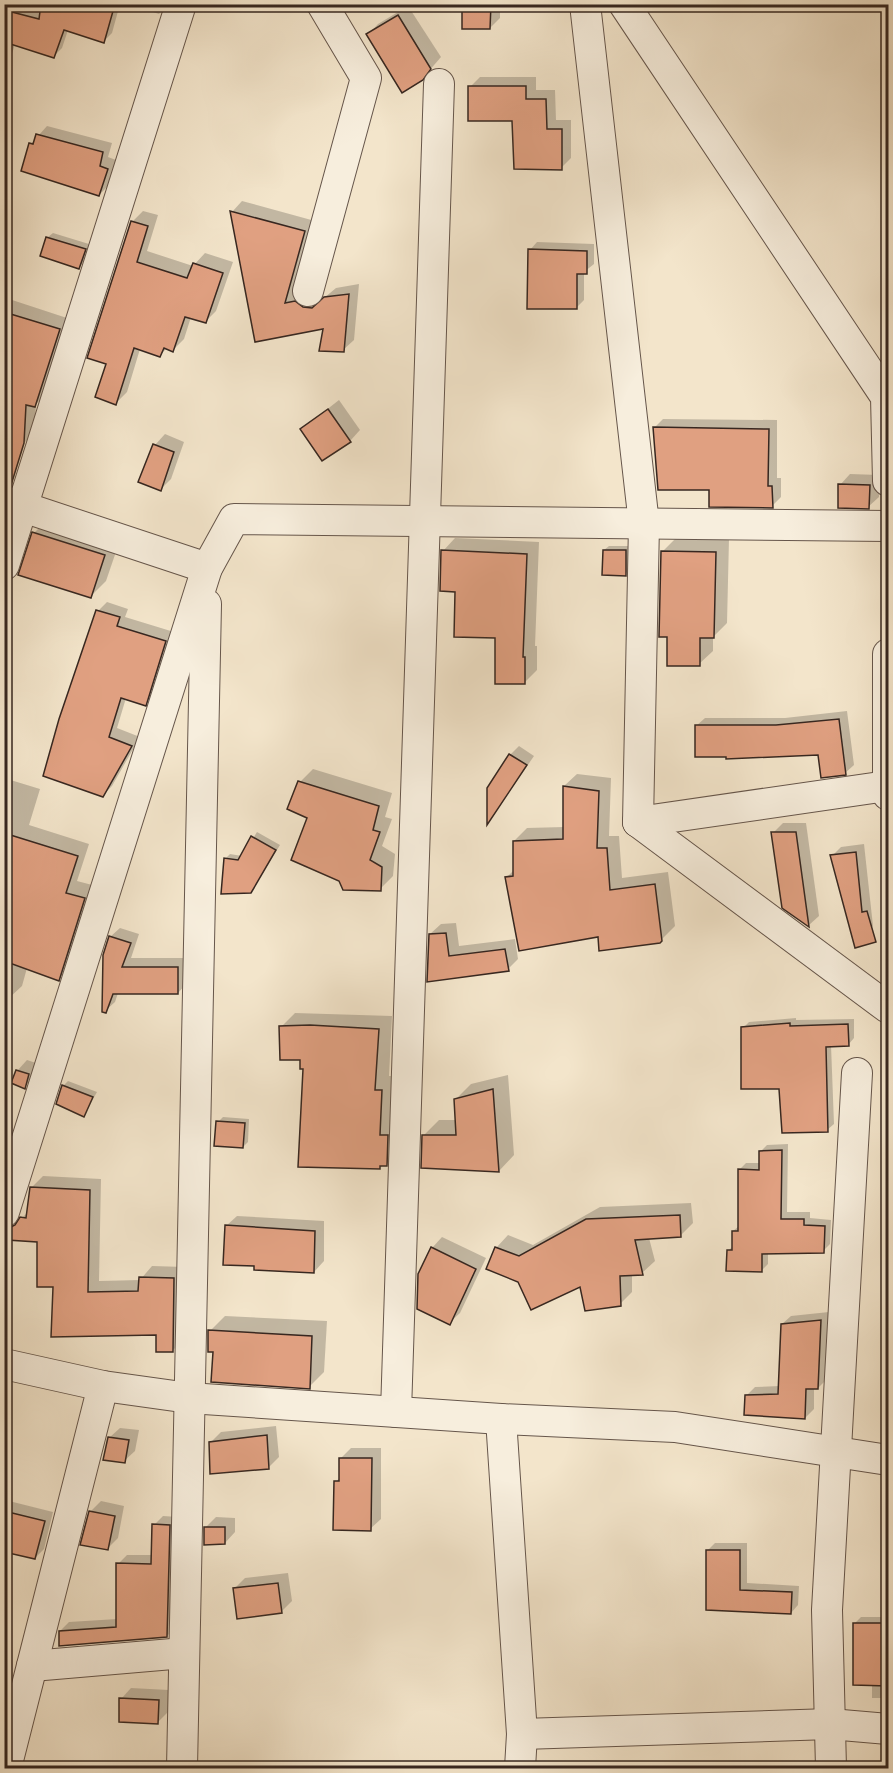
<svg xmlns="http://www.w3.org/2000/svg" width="893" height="1773" font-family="'IM FELL French Canon',serif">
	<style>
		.shadow { fill: #0003 }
		.building { fill: #e0a081; stroke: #372720; stroke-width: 1.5 }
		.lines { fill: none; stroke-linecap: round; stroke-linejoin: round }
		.minor-casing { stroke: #66564b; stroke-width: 32 }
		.minor { stroke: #f7eedd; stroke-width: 30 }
	</style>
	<rect width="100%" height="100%" fill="#f3e5cb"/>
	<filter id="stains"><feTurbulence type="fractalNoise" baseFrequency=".00333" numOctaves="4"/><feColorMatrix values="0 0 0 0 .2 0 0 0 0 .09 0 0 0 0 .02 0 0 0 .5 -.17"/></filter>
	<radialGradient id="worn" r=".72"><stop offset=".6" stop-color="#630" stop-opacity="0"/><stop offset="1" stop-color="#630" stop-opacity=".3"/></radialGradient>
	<g class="shadow">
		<path d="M4 4H120L112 33 104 41 68 30 62 48 54 56 15 44 10 60 4 66Z"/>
		<path d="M129 4H168L159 14Z"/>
		<path d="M464 4H500V18L490 28Z"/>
		<path d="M408 6 441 57 422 79 368 35 378 24Z"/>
		<path d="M480 77H536V90H555L556 120H571V158L561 168 513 119 470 87Z"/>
		<path d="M47 126 112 143 108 157 116 160 108 186 99 195 31 144Z"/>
		<path d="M242 201 315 221 314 298H324L336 288 359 284 354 340 343 350 325 327 256 340 232 212Z"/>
		<path d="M143 211 158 215 147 251 193 266 205 253 233 262 216 311 205 322 191 317 184 339 173 350 167 348 160 355 140 349 127 392 116 403 108 363 132 222Z"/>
		<path d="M53 233 89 244 84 262 79 267 42 255 48 237Z"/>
		<path d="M537 242 594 244V264L584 272V300L577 307 530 250Z"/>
		<path d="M4 281 11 282 6 298 70 319 45 395 36 404 34 433 23 444 4 438Z"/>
		<path d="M339 400 360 430 350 441 302 429Z"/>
		<path d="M663 419 777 420V478H781V497L772 506 711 488 654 428Z"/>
		<path d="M165 434 184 442 171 479 161 489 140 481 155 445Z"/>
		<path d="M850 474 879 475V497L868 507 840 485Z"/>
		<path d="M49 518 120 540 106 581 91 596 34 533Z"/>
		<path d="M455 538 539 542 535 646H537V670L525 682 497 637 457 590 443 551Z"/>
		<path d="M676 538 729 539 727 623 713 637V651L699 664 668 636 662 552Z"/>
		<path d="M609 546H630V569L625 574 604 550Z"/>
		<path d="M107 602 128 609 125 617 174 632 154 695 145 704 126 698 117 728 140 737 112 786 103 795 98 611Z"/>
		<path d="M847 711 854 765 845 773 819 754 696 726 705 718H785Z"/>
		<path d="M519 746 534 756 489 822 510 755Z"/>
		<path d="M313 769 392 793 385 817 392 819 382 846 395 854 393 876 380 889 300 782Z"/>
		<path d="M577 774 611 778 609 836H619L622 878 668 872 675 926 662 939 599 936 507 877 515 869 514 841 527 828 564 827V786Z"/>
		<path d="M4 778 40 789 29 825 89 844 77 881 96 886 71 967 58 979 27 968 22 986 9 998 4 996Z"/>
		<path d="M783 823H806L819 916 809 925 784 907 773 833Z"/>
		<path d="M257 832 280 845 251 892 225 859 230 854 242 856Z"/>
		<path d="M864 844 873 926 864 935 832 856 841 847Z"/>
		<path d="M456 923 459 946 515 939 518 959 508 969 429 980 430 934 441 924Z"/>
		<path d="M120 928 139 934 131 958H187V983L178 993H118L115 1002 105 1011 110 937Z"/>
		<path d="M295 1013 392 1016 389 1076H396L400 1150 386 1165 379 1167 305 1068 281 1027Z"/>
		<path d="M796 1018V1020L854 1019V1038L848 1045H831L834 1124 827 1130 780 1088 743 1028 749 1022Z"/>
		<path d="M27 1060 39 1064 35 1077 24 1087 17 1071Z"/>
		<path d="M508 1075 514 1155 499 1171 424 1135 439 1120H457L455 1100 471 1084Z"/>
		<path d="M68 1081 97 1092 84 1115 58 1103 64 1085Z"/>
		<path d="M223 1117 249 1119 248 1142 243 1147 218 1122Z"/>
		<path d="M788 1144 787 1212H810V1218L831 1220 830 1244 823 1251 768 1252V1264L761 1271 728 1251 733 1246V1231L739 1226V1170L746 1163H760V1152L767 1145Z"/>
		<path d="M43 1176 101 1179 99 1281 140 1280 152 1266 185 1267 184 1339 173 1350 158 1334 55 1285 38 1240 12 1228 29 1211 31 1188Z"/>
		<path d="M691 1203 693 1223 680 1236 649 1238 655 1261 642 1273 632 1274V1292L620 1304 582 1284 519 1281 496 1248 508 1235 533 1245 600 1207Z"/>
		<path d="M237 1216 324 1221V1261L314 1272 256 1264 226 1226Z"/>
		<path d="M442 1237 486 1258 460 1313 449 1323 432 1248Z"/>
		<path d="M829 1312 827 1379 818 1388H814V1409L805 1418 746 1396 755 1387 780 1386 782 1324 791 1316Z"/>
		<path d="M225 1316 327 1321 324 1372 309 1387 210 1331Z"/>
		<path d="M276 1426 279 1457 269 1467 211 1442 221 1432Z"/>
		<path d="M120 1428 139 1430 135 1451 124 1461 109 1438Z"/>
		<path d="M4 1430 12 1432 4 1464Z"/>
		<path d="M351 1448H381V1519L370 1529 336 1482 340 1477 341 1458Z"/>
		<path d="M4 1485 5 1500 53 1512 44 1549 35 1558 7 1551 4 1561Z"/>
		<path d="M101 1501 124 1506 118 1538 107 1549 90 1512Z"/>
		<path d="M163 1516 178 1517 176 1627 167 1636 60 1631 69 1622 117 1619 118 1564 127 1555H153L154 1525Z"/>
		<path d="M216 1517 235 1518V1532L225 1543 206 1527Z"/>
		<path d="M715 1543H747V1583L799 1586 798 1605 791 1613 707 1609V1551Z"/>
		<path d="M288 1573 292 1601 281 1612 234 1589 245 1578Z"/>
		<path d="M861 1617H888V1698H872V1684L855 1623Z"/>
		<path d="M131 1688 169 1690 168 1712 158 1722 121 1699Z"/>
	</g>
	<g class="building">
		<path d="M41 4H115L104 43 64 30 54 58 4 42V10L39 19Z"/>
		<path d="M462 4H491L490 29H462Z"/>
		<path d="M398 15 431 69 423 80 402 93 366 34Z"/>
		<path d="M468 86H526V99H546L547 129H562V170L514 169 512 121H468Z"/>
		<path d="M36 134 103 152 100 166 108 169 99 196 21 171 29 143 33 144Z"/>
		<path d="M230 211 305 231 285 303 295 301 303 307 312 308 324 297 349 294 344 352 319 351 323 329 255 342Z"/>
		<path d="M131 221 148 226 137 262 187 278 193 263 223 273 206 323 185 317 173 352 164 348 160 357 134 348 116 405 95 397 106 364 87 358Z"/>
		<path d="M46 237 86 249 79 269 40 256Z"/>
		<path d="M528 249 587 251V274H577V309H527Z"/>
		<path d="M4 312 60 329 35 407 26 405 24 443 12 482H4Z"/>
		<path d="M328 409 351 442 322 461 300 429Z"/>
		<path d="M653 427 769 429 768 486H772L773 508 709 507V490H658Z"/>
		<path d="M153 444 174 452 161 491 138 482Z"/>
		<path d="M838 484 870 485 869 509 838 508Z"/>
		<path d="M32 532 105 555 91 598 18 575Z"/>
		<path d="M441 550 527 554 523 657H525V684H495V638L454 637 455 592 440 591Z"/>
		<path d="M603 550H626V576L602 575Z"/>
		<path d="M661 551 716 552 714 638H700V666H667V637H659Z"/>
		<path d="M96 610 120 617 117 626 166 641 146 706 121 698 109 737 132 746 103 797 43 776 59 719Z"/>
		<path d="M839 719 846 775 821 778 818 755 726 759V757H695V725H776Z"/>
		<path d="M509 754 527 765 487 825V788Z"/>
		<path d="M298 781 379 806 373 830 380 832 370 860 382 867 381 891 343 890 339 881 291 860 307 818 287 809Z"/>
		<path d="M563 786 599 791 597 848H607L610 890 655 884 662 941 660 943 599 951 598 937 519 951 505 877 513 876V841L563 839Z"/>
		<path d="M771 832H796L809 927 782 908Z"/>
		<path d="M4 833 78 856 66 893 85 898 59 981 4 961Z"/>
		<path d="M251 836 276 850 251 893 221 894 224 858 238 860Z"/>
		<path d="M856 852 862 912 867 911 876 942 855 948 830 855Z"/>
		<path d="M446 933 449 956 505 949 509 971 427 982 429 934Z"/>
		<path d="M109 936 131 943 122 967H178V994H113L106 1013 102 1012 103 955Z"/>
		<path d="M790 1023V1026L848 1024 849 1046 826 1047 828 1132 782 1133 779 1089H741V1027Z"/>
		<path d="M310 1025 379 1029 375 1090H382L380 1135H388L387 1166H380V1169L298 1167 303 1069H300V1060H280L279 1026Z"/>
		<path d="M16 1070 29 1074 25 1089 11 1083Z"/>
		<path d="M62 1085 93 1097 84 1117 56 1104Z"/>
		<path d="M493 1089 499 1172 421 1168 422 1135H456L454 1099Z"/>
		<path d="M216 1121 245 1123 243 1148 214 1146Z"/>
		<path d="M782 1150 781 1219H804V1225L825 1226 824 1253 762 1254V1272L726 1271 727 1250H732V1231H738V1169L759 1170V1151Z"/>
		<path d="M30 1187 90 1190 88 1292 138 1291 139 1277 174 1278 173 1352H156V1335L51 1337 53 1287H37V1242L7 1240V1229L15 1225 20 1217 26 1218Z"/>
		<path d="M680 1215 681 1237 635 1240 643 1275 620 1276 621 1306 585 1311 580 1287 531 1310 518 1282 486 1269 495 1247 519 1256 586 1219Z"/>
		<path d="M225 1225 315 1231 314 1273 254 1270V1266L223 1265Z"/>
		<path d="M431 1247 476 1269 450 1325 417 1309 418 1274Z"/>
		<path d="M821 1320 818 1389H806L805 1419 744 1415 745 1395 778 1394 781 1324Z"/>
		<path d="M208 1330 312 1336 310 1389 211 1382 213 1352H208Z"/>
		<path d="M267 1435 269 1469 210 1474 209 1442Z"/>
		<path d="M108 1437 129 1440 125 1463 103 1460Z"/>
		<path d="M339 1458H372L371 1531 333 1530 334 1481H339Z"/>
		<path d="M4 1511 45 1521 35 1559 4 1552Z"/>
		<path d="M89 1511 115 1516 108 1550 80 1545Z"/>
		<path d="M152 1524 170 1525 167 1637 59 1646V1631L116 1627V1563L151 1564Z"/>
		<path d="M204 1527H225V1544L204 1545Z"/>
		<path d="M706 1550H740V1590L792 1592 791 1614 706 1610Z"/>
		<path d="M278 1583 282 1613 237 1619 233 1588Z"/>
		<path d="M853 1623H888V1686L853 1685Z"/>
		<path d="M119 1698 159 1700 158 1724 119 1722Z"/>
	</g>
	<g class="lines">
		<g class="minor-casing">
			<g id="minor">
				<path d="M585 4 644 524 638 822"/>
				<path d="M624 4 886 397 888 481"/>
				<path d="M308 291 366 78 322 4"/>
				<path d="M5 501 207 568"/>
				<path d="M4 565 181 4"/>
				<path d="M888 654V795"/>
				<path d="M638 822 888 1008"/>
				<path d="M638 822 887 786"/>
				<path d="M4 1212 207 568 234 519 888 526"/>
				<path d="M4 1364 103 1386 189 1398 501 1419 675 1427 888 1460"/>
				<path d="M396 1412 439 84"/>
				<path d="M501 1419 522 1734 520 1768"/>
				<path d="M32 1666 184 1653"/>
				<path d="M522 1734 830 1724 888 1729"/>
				<path d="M6 1768 103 1386"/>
				<path d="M182 1768 206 604"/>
				<path d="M831 1768 827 1610 857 1073"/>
			</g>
		</g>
		<use href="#minor" class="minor"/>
	</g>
	<rect width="893" height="1773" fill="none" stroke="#f3e5cb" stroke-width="24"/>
	<rect x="6" y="6" width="881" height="1761" fill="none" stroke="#372720" stroke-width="3"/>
	<rect x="12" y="12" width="869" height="1749" fill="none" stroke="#372720" stroke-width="1.5"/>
	<rect width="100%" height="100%" filter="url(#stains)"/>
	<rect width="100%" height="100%" fill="url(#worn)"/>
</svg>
